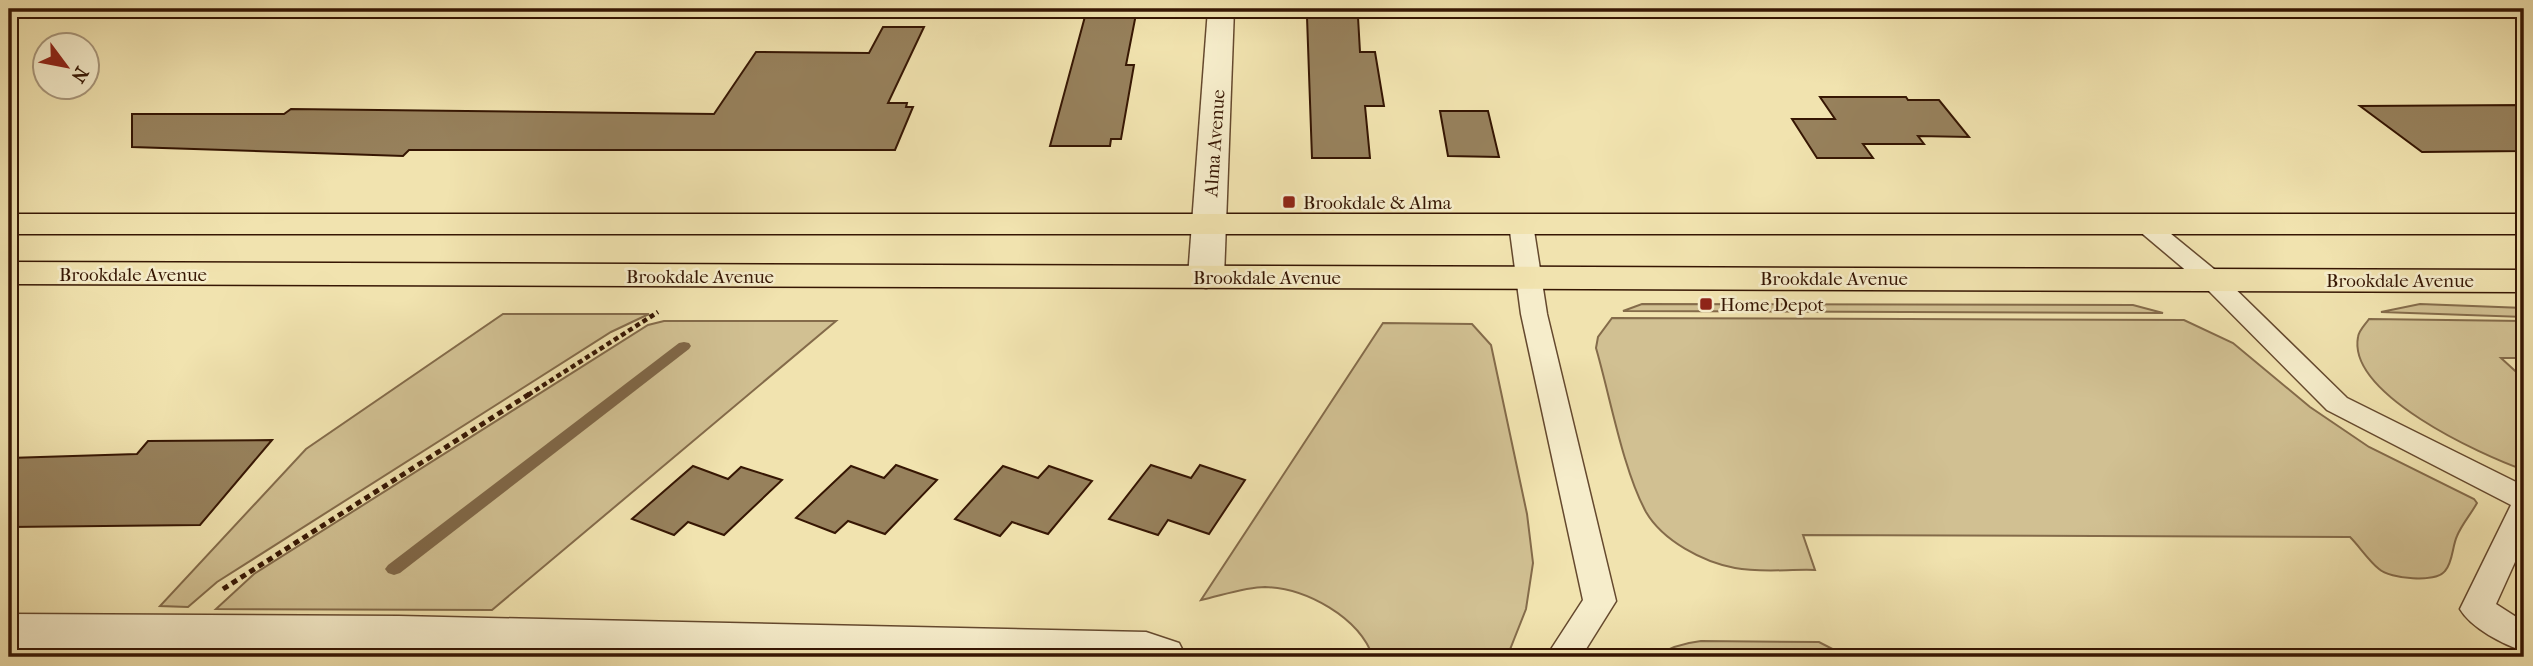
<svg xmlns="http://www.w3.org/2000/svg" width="2533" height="666" font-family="'IM FELL French Canon',serif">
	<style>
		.green { fill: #d1c092; stroke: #846b4a; stroke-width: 2 }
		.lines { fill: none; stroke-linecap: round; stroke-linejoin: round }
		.stream { fill: #806747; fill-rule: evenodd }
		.building { fill: #97815c; stroke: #361603; stroke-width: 2 }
		.lane-casing { stroke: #65492e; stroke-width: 3 }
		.street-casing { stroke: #65492e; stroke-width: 3 }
		.primary-casing { stroke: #361603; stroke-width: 3 }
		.path-far1 { stroke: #361603; stroke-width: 4.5; stroke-dasharray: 5 3.5; stroke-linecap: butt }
		.path { stroke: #361603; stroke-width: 5; stroke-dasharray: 6 4.5; stroke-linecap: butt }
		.lane { fill: #f6edcb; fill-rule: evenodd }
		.street { fill: #f6edcb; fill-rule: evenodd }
		.primary { fill: #f1e3af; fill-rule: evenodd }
		.poi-dot { fill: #8f2418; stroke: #f6edcb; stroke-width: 2.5 }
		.labels { text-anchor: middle; stroke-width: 5; stroke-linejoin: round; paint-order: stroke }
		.street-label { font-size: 19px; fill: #361603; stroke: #f6edcb }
		.poi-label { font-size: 19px; fill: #361603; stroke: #f6edcb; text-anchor: start }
	</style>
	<rect width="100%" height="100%" fill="#f1e3af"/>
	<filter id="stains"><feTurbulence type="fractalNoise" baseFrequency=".00286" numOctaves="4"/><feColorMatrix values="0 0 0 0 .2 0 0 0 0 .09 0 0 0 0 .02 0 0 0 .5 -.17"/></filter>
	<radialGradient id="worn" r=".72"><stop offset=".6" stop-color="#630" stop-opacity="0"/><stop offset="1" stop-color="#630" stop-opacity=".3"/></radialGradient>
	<g class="green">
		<path d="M1642 304 2133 305 2163 313 1623 311Z"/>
		<path d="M2420 304 2524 308V317L2381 312Z"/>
		<path d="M503 314H649L611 332 217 582 188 607 160 606 306 449Z"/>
		<path d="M1612 318 2184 320 2233 343 2310 407 2369 447 2474 499 2477 503C2471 514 2462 524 2457 536 2452 547 2453 562 2445 571 2436 583 2390 579 2379 569 2368 560 2360 547 2350 537L1803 535 1815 570C1790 569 1760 573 1735 568 1703 562 1663 541 1646 512 1623 470 1610 396 1596 348L1598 337Z"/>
		<path d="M2369 319 2524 321V358H2501L2524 379V470C2481 455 2347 394 2358 337 2359 330 2365 325 2369 319Z"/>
		<path d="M664 321H836L492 610 216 609 254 574 648 325Z"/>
		<path d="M1383 323 1472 324 1491 345 1527 514 1533 563 1526 609 1507 657H1373C1359 617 1306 588 1265 587 1245 587 1220 596 1201 600Z"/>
		<path d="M1701 641 1819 642 1848 657H1655C1669 647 1684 643 1701 641Z"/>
	</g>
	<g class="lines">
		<path class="stream" d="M684 342 689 343 691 346 689 349 400 573 394 575 388 573 385 569 388 565 679 343Z"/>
	</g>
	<g class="building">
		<path d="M1087 9H1137L1126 65H1134L1121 139H1111L1110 146H1050Z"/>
		<path d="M1307 17H1358L1360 52H1375L1384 106H1365L1370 158H1312Z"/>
		<path d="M883 27H924L888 103H907L906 107H913L895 150H409L403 156 132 147V114H284L291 109 714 114 756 52 869 53Z"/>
		<path d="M1820 97H1906L1908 100H1939L1969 137 1918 136 1924 144H1863L1873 158H1817L1792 119H1835Z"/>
		<path d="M2524 105V151L2422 152 2360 106Z"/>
		<path d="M1440 111H1488L1499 157 1448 156Z"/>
		<path d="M272 440 200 525 9 527V458L137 454 148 441Z"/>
		<path d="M896 465 937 480 885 534 848 521 835 533 796 518 851 466 884 478Z"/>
		<path d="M1151 465 1191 478 1200 465 1245 480 1209 534 1168 520 1158 535 1109 519Z"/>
		<path d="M693 466 728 479 741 467 782 480 724 535 688 522 674 535 632 519Z"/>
		<path d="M1003 466 1038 478 1049 466 1092 481 1048 534 1012 522 1000 536 955 519Z"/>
	</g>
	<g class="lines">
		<g class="lane-casing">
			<g id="lane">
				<path d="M1521 217 1529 219 1533 224 1547 314 1616 601 1581 657H1546L1583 600 1521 314 1509 224 1513 219Z"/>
				<path d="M2146 218 2154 220 2220 274 2347 398 2524 486V542L2496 604 2524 622V651C2504 645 2471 628 2460 609L2511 505 2327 410 2202 284 2138 230 2134 225 2138 220Z"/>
			</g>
		</g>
		<g class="street-casing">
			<g id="street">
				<path d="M1208 9H1234L1224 277 1219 285 1206 288 1193 285 1188 277Z"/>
				<path d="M9 614 399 616 1146 632 1179 643 1186 657H528L9 652Z"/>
			</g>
		</g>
		<g class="primary-casing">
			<g id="primary">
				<rect x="9" y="214" width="2515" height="20"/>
				<path d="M9 262 2524 270V292L9 284Z"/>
			</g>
		</g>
		<path class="path-far1" d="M528 395 658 312"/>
		<path class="path" d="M223 589 531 393"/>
		<use href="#lane" class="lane"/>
		<use href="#street" class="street"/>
		<use href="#primary" class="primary"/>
	</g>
	<g class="poi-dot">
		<rect x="1282" y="195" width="14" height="14" rx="3.5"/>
		<rect x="1699" y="297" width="14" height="14" rx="3.5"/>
	</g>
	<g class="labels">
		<g class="street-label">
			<text transform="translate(1214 143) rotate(-86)" y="7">Alma Avenue</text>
			<text x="133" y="281">Brookdale Avenue</text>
			<text x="700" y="283">Brookdale Avenue</text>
			<text x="1267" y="284">Brookdale Avenue</text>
			<text x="1834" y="285">Brookdale Avenue</text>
			<text x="2400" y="287">Brookdale Avenue</text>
		</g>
		<g class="poi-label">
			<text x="1303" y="209">Brookdale &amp; Alma</text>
			<text x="1720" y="311">Home Depot</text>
		</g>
	</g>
	<rect width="2533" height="666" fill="none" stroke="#f1e3af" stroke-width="35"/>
	<rect x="10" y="10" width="2512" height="645" fill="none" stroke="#361603" stroke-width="3.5"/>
	<rect x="18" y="18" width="2498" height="631" fill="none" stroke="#361603" stroke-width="2"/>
	<g transform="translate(66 66) rotate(122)"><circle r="33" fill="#f6edcb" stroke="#a9977b" stroke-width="2"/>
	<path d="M0-5L12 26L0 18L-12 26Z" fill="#8f2418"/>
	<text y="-10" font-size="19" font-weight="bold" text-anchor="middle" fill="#361603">N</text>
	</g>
	<rect width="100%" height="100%" filter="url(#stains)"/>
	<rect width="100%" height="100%" fill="url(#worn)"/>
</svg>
